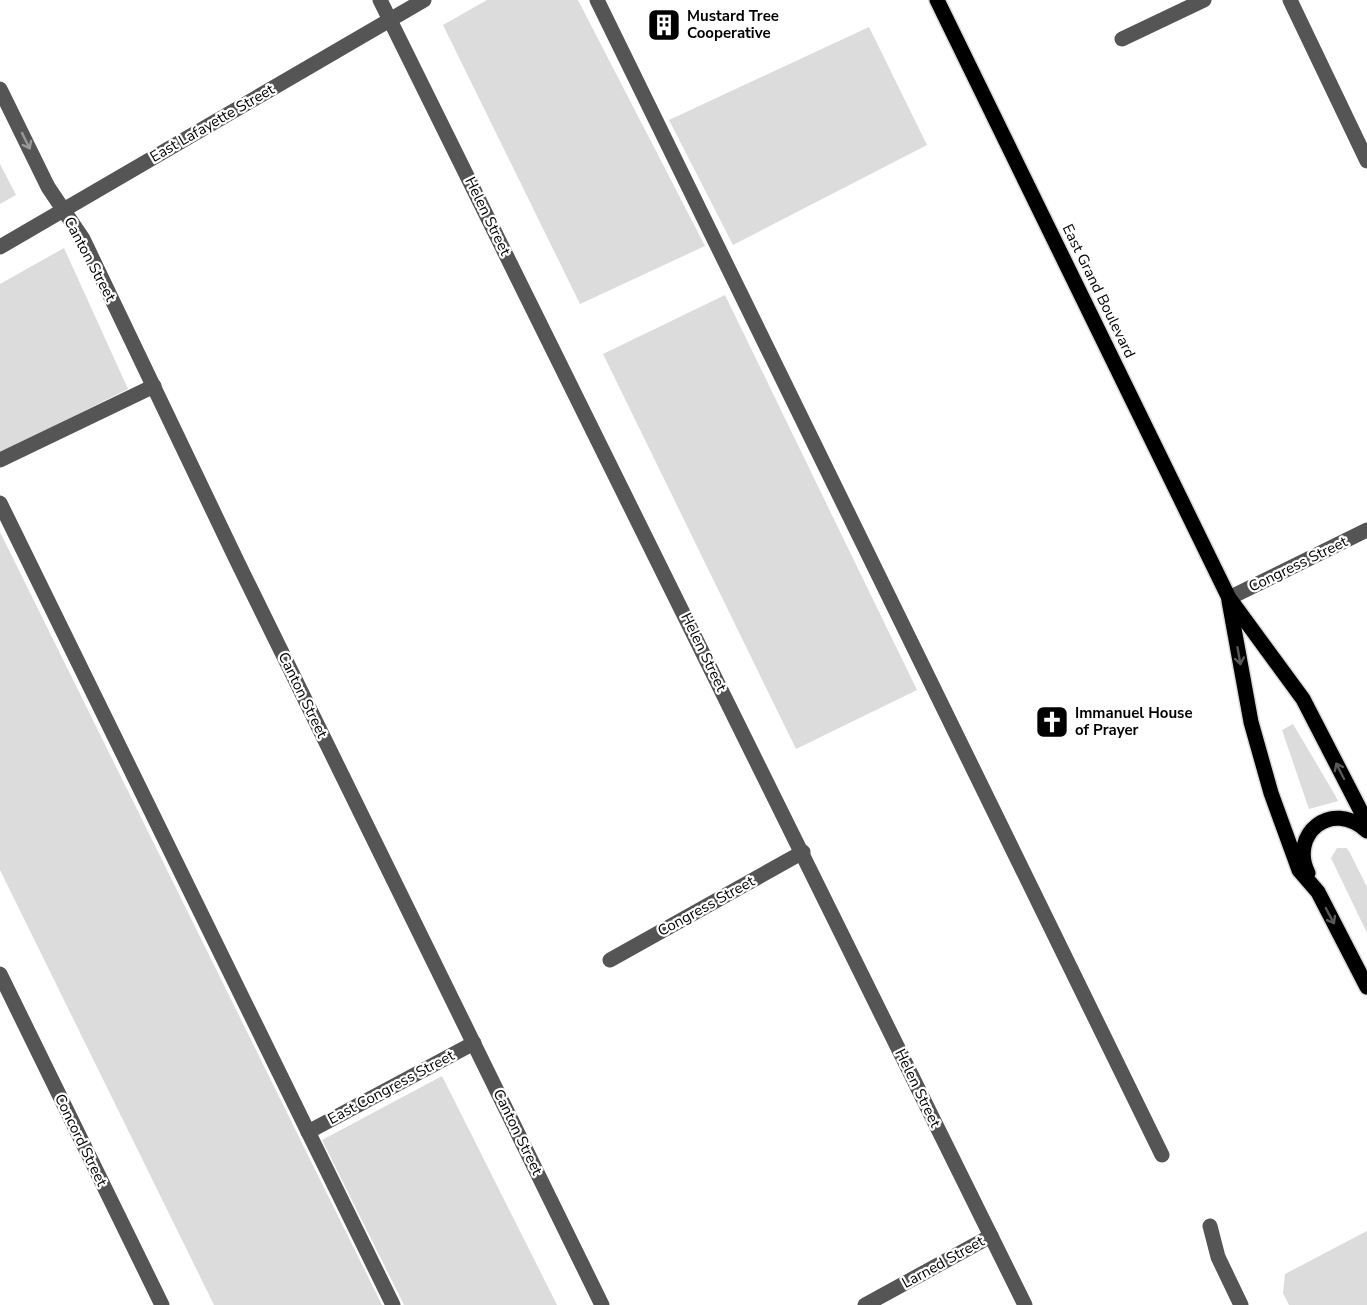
<svg xmlns="http://www.w3.org/2000/svg" width="1367" height="1305" font-family="'Nunito Sans',sans-serif">
	<style>
		.green { fill: #dcdcdc }
		.lines { fill: none; stroke-linecap: round; stroke-linejoin: round }
		.major-casing { stroke: #dbdbdb; stroke-width: 18 }
		.minor { stroke: #555; stroke-width: 15 }
		.major { stroke: #000; stroke-width: 15 }
		.oneway { stroke: #999 }
		.oneway2 { stroke: #595959 }
		.labels { text-anchor: middle; stroke-width: 4.5; stroke-linejoin: round; paint-order: stroke }
		.poi-label { font-size: 15px; font-weight: bold; fill: #000; stroke: #fff; text-anchor: start }
		.street-label { font-size: 15px; fill: #000; stroke: #fff }
	</style>
	<rect width="100%" height="100%" fill="#fff"/>
	<g class="green">
		<path d="M487 0H578L705 246 580 304 443 25Z"/>
		<path d="M869 27 927 145 733 245 669 120Z"/>
		<path d="M0 164 16 195 0 204Z"/>
		<path d="M64 248 128 389 0 453V284Z"/>
		<path d="M725 295 917 690 796 749 603 354Z"/>
		<path d="M0 532 382 1305H214L0 870Z"/>
		<path d="M1293 724 1335 795 1338 801 1309 809 1282 730Z"/>
		<path d="M1337 848H1346L1349 851 1367 887V933L1331 858Z"/>
		<path d="M442 1076 557 1305H404L322 1140Z"/>
		<path d="M1367 1231V1305H1289L1283 1293 1285 1274Z"/>
	</g>
	<g class="lines">
		<g class="major-casing">
			<g id="major">
				<path d="M937 0 1229 598 1303 699 1367 823"/>
				<path d="M1229 601 1251 722 1271 793 1299 870 1318 892 1367 987"/>
				<path d="M1308 873C1289 835 1331 798 1367 831"/>
			</g>
		</g>
		<g class="minor">
			<path d="M380 0 1025 1305"/>
			<path d="M597 0 1162 1155"/>
			<path d="M1290 0 1367 161"/>
			<path d="M1122 39 1204 0"/>
			<path d="M0 89 48 187 83 239 237 561 602 1305"/>
			<path d="M0 247 424 0"/>
			<path d="M0 460 154 386"/>
			<path d="M0 503 393 1305"/>
			<path d="M1229 598 1367 530"/>
			<path d="M610 960 803 852"/>
			<path d="M0 974 162 1305"/>
			<path d="M308 1132 474 1043"/>
			<path d="M1210 1226 1218 1257 1241 1305"/>
			<path d="M865 1305 991 1236"/>
		</g>
		<use href="#major" class="major"/>
	</g>
	<defs><path id="oneway-shaft" d="M-6 0H5M1.5-3L5.5 0L1.5 3" fill="none" stroke-width="1.6" stroke-linecap="round" stroke-linejoin="round" transform="scale(1.5)"/></defs>
	<use class="oneway" href="#oneway-shaft" transform="translate(26 141) rotate(64)"/>
	<g class="oneway2">
		<use href="#oneway-shaft" transform="translate(1239 656) rotate(80)"/>
		<use href="#oneway-shaft" transform="translate(1340 771) rotate(-117)"/>
		<use href="#oneway-shaft" transform="translate(1330 916) rotate(62)"/>
	</g>
	<defs>
		<g id="building-square" transform="scale(1.725)"><rect x="-9" y="-9" width="18" height="18" rx="4" fill="#000" stroke="#fff"/><path d="M-4-6H4V6H1V3H-1V6H-4ZM-2.5-4.3h1.7v1.8h-1.7ZM.8-4.3h1.7v1.8H.8ZM-2.5-1h1.7V.8h-1.7ZM.8-1h1.7V.8H.8Z" fill="#fff"/></g>
		<g id="church-square" transform="scale(1.725)"><rect x="-9" y="-9" width="18" height="18" rx="4" fill="#000" stroke="#fff"/><path d="M-1.2-6h2.4v3.5h3.3v2.4h-3.3V6h-2.4V-.1h-3.3v-2.4h3.3Z" fill="#fff"/></g>
	</defs>
	<g fill-rule="evenodd">
		<use href="#building-square" x="664" y="25"/>
		<use href="#church-square" x="1052" y="722"/>
	</g>
	<g class="labels">
		<g class="poi-label">
			<text x="687" y="21">Mustard Tree<tspan x="687" dy="17">Cooperative</tspan></text>
			<text x="1075" y="718">Immanuel House<tspan x="1075" dy="17">of Prayer</tspan></text>
		</g>
		<g class="street-label">
			<text transform="translate(212 123) rotate(-30)" y="5">East Lafayette Street</text>
			<text transform="translate(488 216) rotate(64)" y="5">Helen Street</text>
			<text transform="translate(90 259) rotate(62)" y="5">Canton Street</text>
			<text transform="translate(1099 291) rotate(64)" y="5">East Grand Boulevard</text>
			<text transform="translate(1298 564) rotate(-26)" y="5">Congress Street</text>
			<text transform="translate(704 652) rotate(64)" y="5">Helen Street</text>
			<text transform="translate(303 695) rotate(64)" y="5">Canton Street</text>
			<text transform="translate(706 906) rotate(-29)" y="5">Congress Street</text>
			<text transform="translate(391 1087) rotate(-28)" y="5">East Congress Street</text>
			<text transform="translate(918 1088) rotate(64)" y="5">Helen Street</text>
			<text transform="translate(518 1132) rotate(64)" y="5">Canton Street</text>
			<text transform="translate(81 1140) rotate(64)" y="5">Concord Street</text>
			<text transform="translate(943 1262) rotate(-29)" y="5">Larned Street</text>
		</g>
	</g>
</svg>
